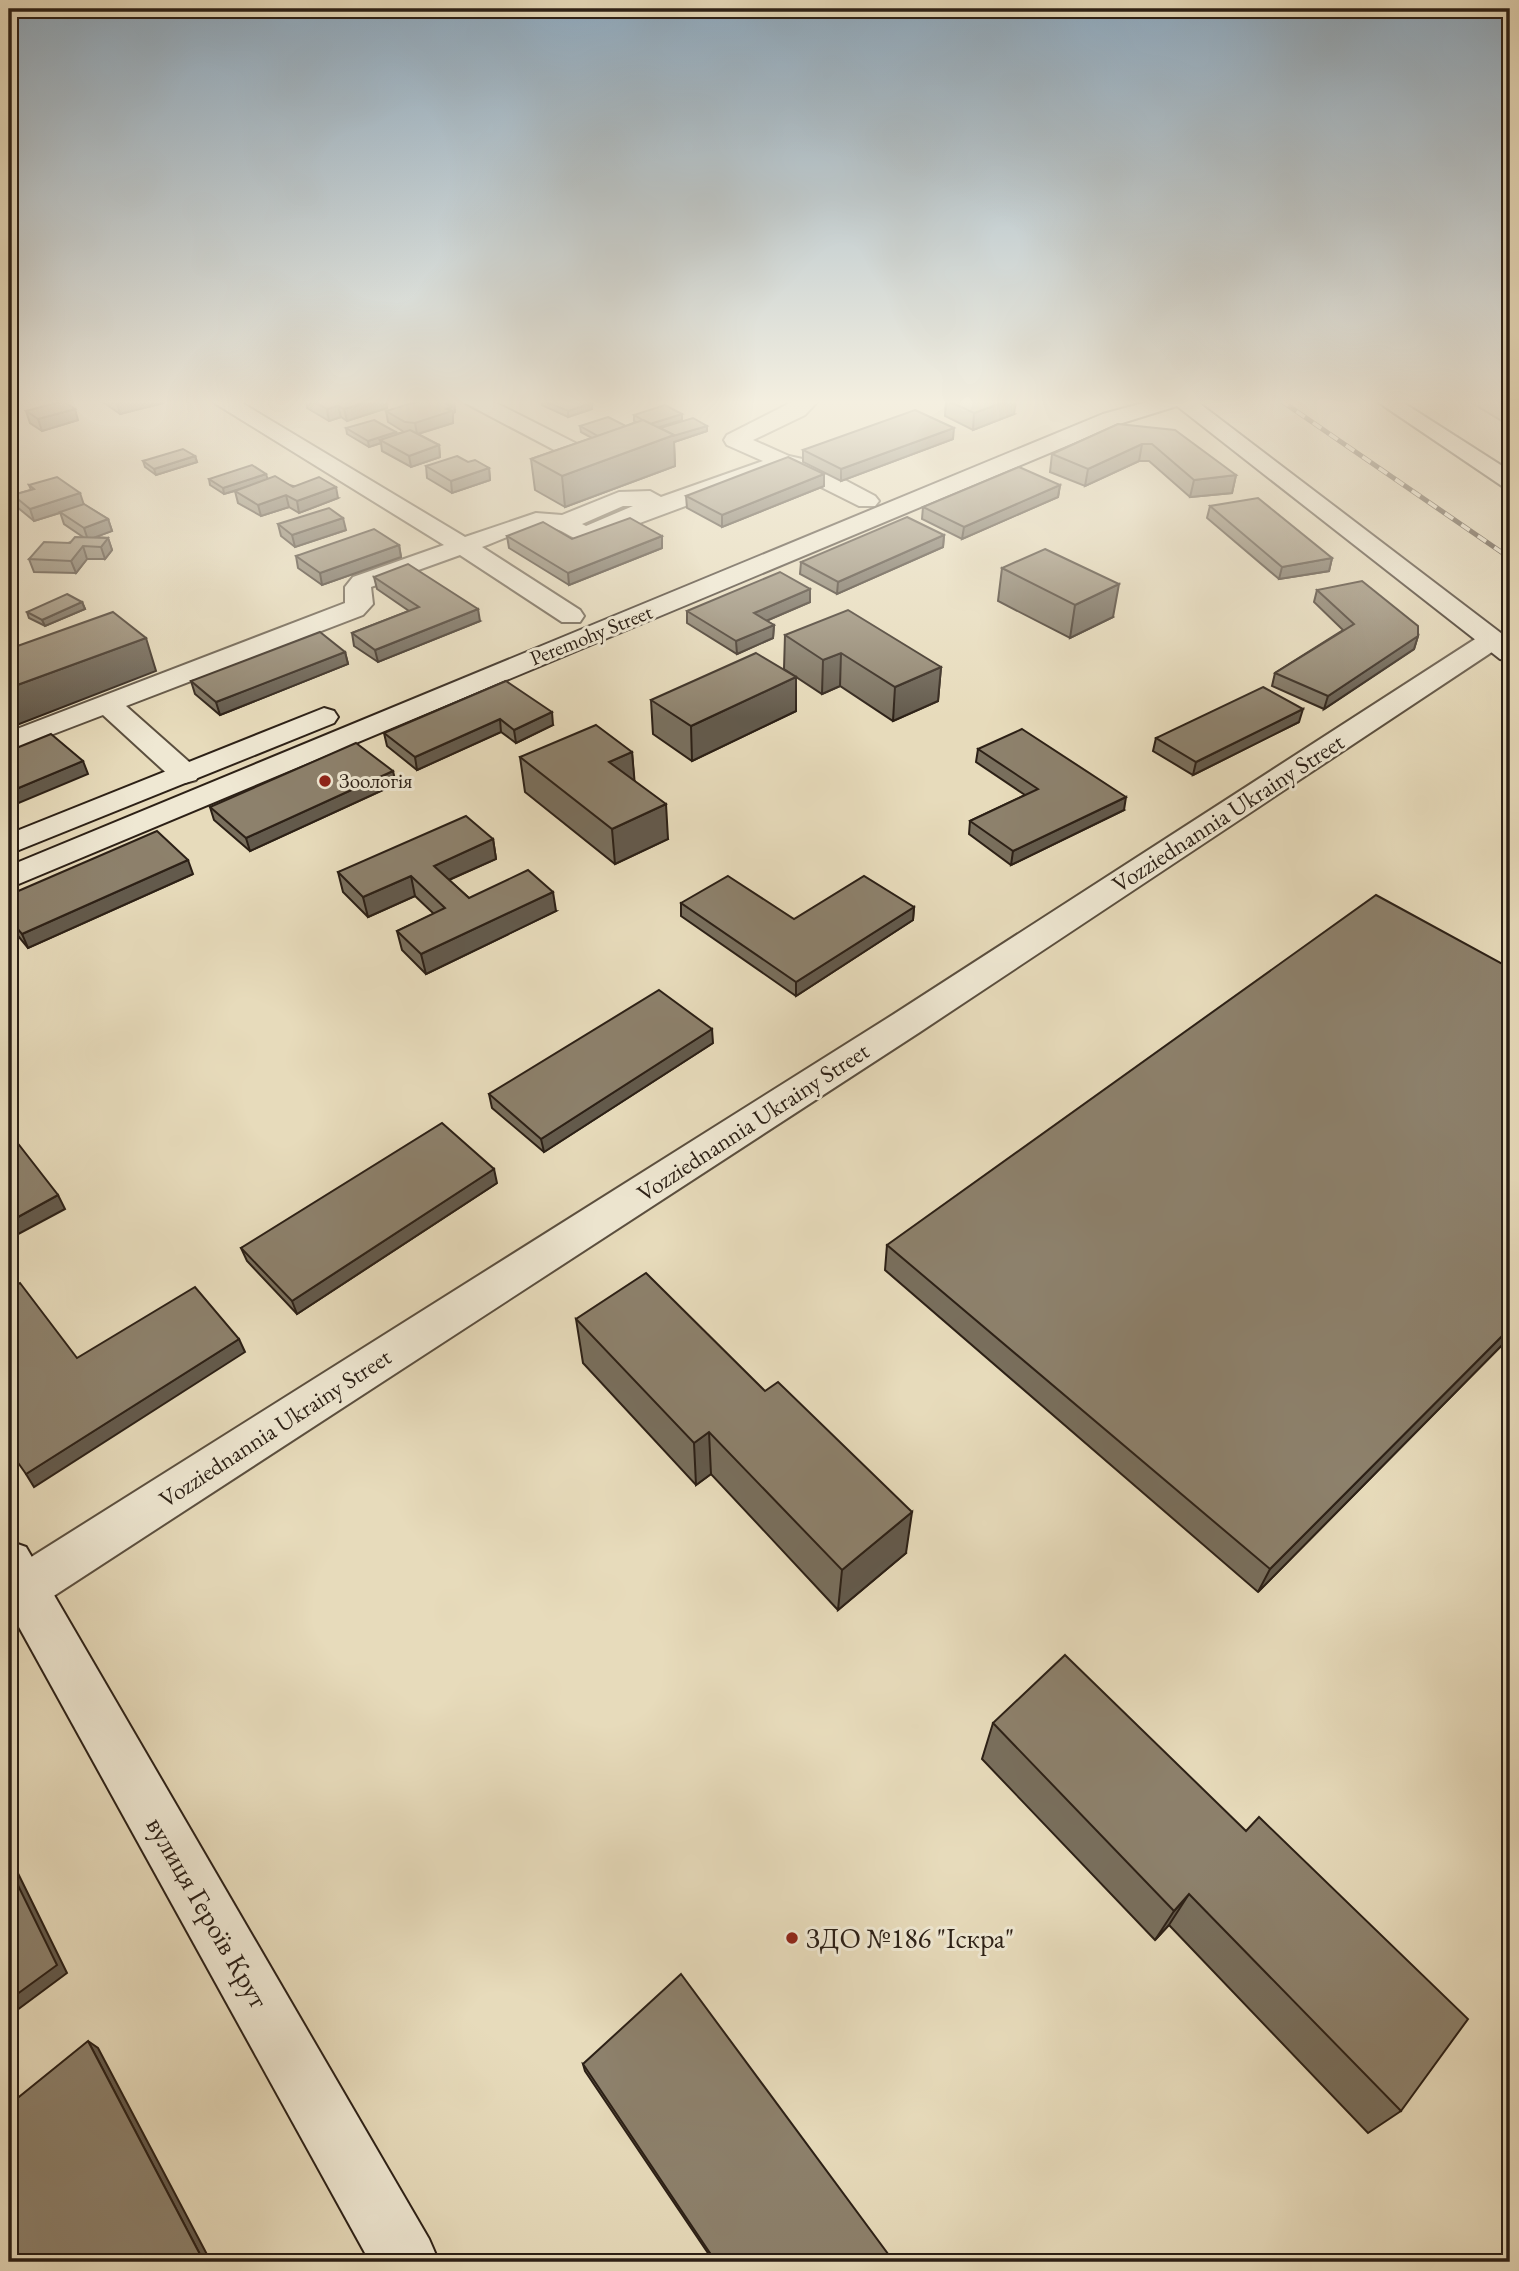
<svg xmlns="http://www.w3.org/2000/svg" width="1519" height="2271" font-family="'EB Garamond',serif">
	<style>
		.green { fill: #c7bb9f; stroke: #7a6e5a; stroke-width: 2 }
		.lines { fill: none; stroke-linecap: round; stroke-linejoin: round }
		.street-casing { stroke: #5b4f3f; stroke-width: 4 }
		.secondary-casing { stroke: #2c2016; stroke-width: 4 }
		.street { fill: #efe8d3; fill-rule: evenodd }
		.secondary { fill: #efe8d3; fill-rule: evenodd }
		.rail-casing { stroke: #2c2016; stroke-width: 5 }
		.rail { stroke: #efe8d3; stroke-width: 3.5; stroke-dasharray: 10; stroke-linecap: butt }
		.wall { fill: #796f5d; stroke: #2c2016; stroke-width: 2 }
		.shaded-wall { fill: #635a4c; stroke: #2c2016; stroke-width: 2 }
		.building { fill: #8d816c; stroke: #2c2016; stroke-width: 2 }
		.poi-dot { fill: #8f2418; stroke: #efe8d3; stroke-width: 2.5 }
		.labels { text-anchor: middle; stroke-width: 6; stroke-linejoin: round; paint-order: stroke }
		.far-street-label { font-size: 21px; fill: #2c2016; stroke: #efe8d3 }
		.far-poi-label { font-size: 21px; fill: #2c2016; stroke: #efe8d3; text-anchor: start }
		.street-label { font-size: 24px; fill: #2c2016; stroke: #efe8d3 }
		.near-street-label { font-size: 28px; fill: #2c2016; stroke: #efe8d3 }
		.near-poi-label { font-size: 28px; fill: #2c2016; stroke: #efe8d3; text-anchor: start }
	</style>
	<rect width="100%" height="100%" fill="#e7dbbb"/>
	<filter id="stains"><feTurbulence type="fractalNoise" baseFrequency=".00286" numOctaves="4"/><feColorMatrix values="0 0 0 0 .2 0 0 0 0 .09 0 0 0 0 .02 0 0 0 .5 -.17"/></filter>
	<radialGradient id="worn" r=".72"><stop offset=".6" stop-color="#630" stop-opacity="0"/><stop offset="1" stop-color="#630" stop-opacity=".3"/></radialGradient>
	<path class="green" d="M1467 400H1510V426Z"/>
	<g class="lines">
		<g class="street-casing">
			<g id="street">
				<path d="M213 400H237L465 537 536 513 562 515 619 492 650 491 661 497 763 461 727 445 724 440 727 435 796 400H819L805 415 753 440 789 456 807 460 875 496 879 501 875 506H859L785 469 594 540C576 545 568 531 552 528 530 524 502 540 482 547L580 610 584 616 580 622H562L460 555 371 587 373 604 363 615 126 706 196 768 200 774 196 780 185 783 174 780 103 715 9 751V732L345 603V587L353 577 444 545 216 404ZM623 506H633L586 526 582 524Z"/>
				<path d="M464 400H490L593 452 596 457 585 464 577 462 467 404Z"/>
				<path d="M1492 632 1501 634 1505 640 1501 646 920 1032 26 1614 9 1621V1571L894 1014 1483 634Z"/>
			</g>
		</g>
		<g class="secondary-casing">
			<g id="secondary">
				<path d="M1154 400H1195L1510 640V661L1500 659 1177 406 1119 424 9 888V866L1103 414Z"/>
				<path d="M1375 400H1399L1510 471V488L1502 486Z"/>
				<path d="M324 708 334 711 338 717 334 723 9 854V834Z"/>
				<path d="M9 1541 26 1547 429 2239 439 2262H370L9 1609Z"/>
			</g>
		</g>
		<use href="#street" class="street"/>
		<use href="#secondary" class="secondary"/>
		<g class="rail-casing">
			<path id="rail" d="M1280 400 1510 558"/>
		</g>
		<use href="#rail" class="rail"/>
	</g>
	<g class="wall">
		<path d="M103 400H162L163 403 120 414 103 402Z"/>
		<path d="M306 400H386L387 408 347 421 341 417 329 421 307 408Z"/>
		<path d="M542 400H585L592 403V409L568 417 542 405Z"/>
		<path d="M946 400 1014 414 973 430 945 416Z"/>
		<path d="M454 401 455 412 453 413V423L418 434 439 445 440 457 411 467 382 451 381 443 369 447 347 434 346 428 396 434 404 432 388 422 386 411Z"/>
		<path d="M26 411 78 420 42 431 30 423Z"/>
		<path d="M634 415 682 420 658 427 660 428 707 431 674 442 675 466 565 507 535 490 531 459 592 438 581 432 580 426H626L636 422 634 421Z"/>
		<path d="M1118 424 1236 475 1232 493 1190 497 1149 461H1139L1085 486 1050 472 1052 454Z"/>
		<path d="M953 439 841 481 803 462V450Z"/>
		<path d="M195 456 197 462 156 475 145 467 143 461Z"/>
		<path d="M468 462 489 468 490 480 452 493 427 478 426 466Z"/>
		<path d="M209 479H267L338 498 299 513 289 507 261 516 238 503 235 491 224 494 210 485Z"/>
		<path d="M29 485 83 504 108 519 112 531 95 537 108 538 112 550 105 559H87L76 573 34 572 29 559 83 537 64 524 60 512H63L34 521 17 507 13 495 31 490Z"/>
		<path d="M1060 485 1058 497 962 539 922 519 923 507Z"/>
		<path d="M824 486 722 527 687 508 686 496Z"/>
		<path d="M1210 506 1332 558 1329 571 1279 579 1207 518Z"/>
		<path d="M278 524 346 530 295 547 281 536Z"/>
		<path d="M944 535 943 547 837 594 800 574 801 562Z"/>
		<path d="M507 536 572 539 662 548 569 585 509 548Z"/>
		<path d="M399 545 401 557 322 585 298 568 296 556Z"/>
		<path d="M1002 568 1113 617 1070 638 998 601Z"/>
		<path d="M374 577 480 621 378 662 354 646 352 633 409 611 377 589Z"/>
		<path d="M810 589V602L766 621 774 625 773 638 737 654 687 623V611Z"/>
		<path d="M1317 590 1418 636 1414 649 1324 709 1272 686 1275 673 1343 630 1314 602Z"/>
		<path d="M82 602 85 609 45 626 29 618 27 612Z"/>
		<path d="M785 635 941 667 938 701 893 721 840 686 822 694 784 669Z"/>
		<path d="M345 652 348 664 220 715 195 694 191 681Z"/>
		<path d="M796 677V711L692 761 653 734 651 700Z"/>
		<path d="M506 681 553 725 516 743 501 732 417 770 387 746 384 733Z"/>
		<path d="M1299 722 1193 775 1153 751 1156 738Z"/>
		<path d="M978 749 1124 810 1011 865 969 834 970 821 1025 795 976 762Z"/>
		<path d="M632 752 634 780 668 839 615 864 525 792 520 757Z"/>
		<path d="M396 784 250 851 214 820 210 807Z"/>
		<path d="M493 839 496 859 449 880 469 898 556 911 426 974 402 950 397 931 434 914 415 896 368 917 343 892 338 872Z"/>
		<path d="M193 874 28 948 9 925V895Z"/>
		<path d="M681 903 794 919 914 907 913 920 796 996 681 916Z"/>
		<path d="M713 1043 544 1152 492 1108 489 1094Z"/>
		<path d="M497 1183 297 1314 247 1261 241 1248Z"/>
		<path d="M887 1245 1510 1337 1258 1592 885 1270Z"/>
		<path d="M576 1319 906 1553 838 1610 711 1474 696 1485 583 1363Z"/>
		<path d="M993 1723 1246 1831 1401 2111 1368 2133 1169 1925 1155 1940 982 1759Z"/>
		<path d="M583 2064 894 2262H714L585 2071Z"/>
	</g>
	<g class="shaded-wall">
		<path d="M130 400H162L163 403 120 414 117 403Z"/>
		<path d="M376 400H386L387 408 347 421 344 409Z"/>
		<path d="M1010 400H1016L1014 414 973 430 974 413Z"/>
		<path d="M454 401 455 412 453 413V423L417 434 415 423 446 404Z"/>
		<path d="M592 403V409L568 417V411Z"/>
		<path d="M338 406 341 417 329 421 327 409Z"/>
		<path d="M75 409 78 420 42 431 38 419Z"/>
		<path d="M682 414V420L650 430V424Z"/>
		<path d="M707 426V431L674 442 675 466 565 507 562 476 674 435Z"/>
		<path d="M954 428 953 439 841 481V469Z"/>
		<path d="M396 432 397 438 380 440 381 443 369 447 368 441Z"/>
		<path d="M1142 444 1139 461 1085 486 1088 469Z"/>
		<path d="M439 445 440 457 411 467 409 456Z"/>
		<path d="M195 456 197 462 156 475 154 469Z"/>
		<path d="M489 468 490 480 452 493 451 481Z"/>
		<path d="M266 474 268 480 224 494 223 488Z"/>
		<path d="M824 474V486L722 527V515Z"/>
		<path d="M1236 475 1232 493 1190 497 1194 480Z"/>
		<path d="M1060 485 1058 497 962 539 964 527Z"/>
		<path d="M336 487 338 498 299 513 297 501Z"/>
		<path d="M80 493 84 505 34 521 30 509Z"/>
		<path d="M286 495 289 507 261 516 258 505Z"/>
		<path d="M343 518 346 530 295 547 292 535Z"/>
		<path d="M108 519 112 531 88 540 84 528Z"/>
		<path d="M944 535 943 547 837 594 838 582Z"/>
		<path d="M662 536V548L569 585 568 573Z"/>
		<path d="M108 538 112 550 105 559 101 547Z"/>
		<path d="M399 545 401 557 322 585 320 573Z"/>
		<path d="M83 546 87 559 76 573 71 561Z"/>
		<path d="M1332 558 1329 571 1279 579 1282 567Z"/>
		<path d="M1119 584 1113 617 1070 638 1075 605Z"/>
		<path d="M810 589V602L754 626V613Z"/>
		<path d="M82 602 85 609 45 626 42 620Z"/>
		<path d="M478 609 480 621 378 662 375 650Z"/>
		<path d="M774 625 773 638 737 654 736 641Z"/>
		<path d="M1418 636 1414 649 1324 709 1328 696Z"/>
		<path d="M146 638 156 671 9 728V688Z"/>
		<path d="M345 652 348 664 220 715 216 702Z"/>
		<path d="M841 653 840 686 822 694 823 660Z"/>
		<path d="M941 667 938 701 893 721 895 687Z"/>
		<path d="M796 677V711L692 761 691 726Z"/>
		<path d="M1303 709 1299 722 1193 775 1196 762Z"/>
		<path d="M552 712 553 725 516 743 514 730Z"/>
		<path d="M500 719 501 732 417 770 415 757Z"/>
		<path d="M632 752 635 786 609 762Z"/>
		<path d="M83 761 88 774 9 807V792Z"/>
		<path d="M393 771 396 784 250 851 246 838Z"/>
		<path d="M1126 797 1124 810 1011 865 1013 851Z"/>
		<path d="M666 804 668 839 615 864 612 829Z"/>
		<path d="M493 839 496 859 437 885 434 866Z"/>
		<path d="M188 860 193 874 28 948 22 934Z"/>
		<path d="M411 876 415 896 368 917 363 897Z"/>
		<path d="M553 892 556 911 426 974 421 954Z"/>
		<path d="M914 907 913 920 796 996V982Z"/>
		<path d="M712 1029 713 1043 544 1152 541 1139Z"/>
		<path d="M494 1169 497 1183 297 1314 292 1301Z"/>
		<path d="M58 1195 65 1209 9 1239V1222Z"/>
		<path d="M1510 1328V1337L1258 1592 1270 1569Z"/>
		<path d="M239 1339 245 1352 34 1487 26 1474Z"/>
		<path d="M709 1432 711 1474 696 1485 694 1443Z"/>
		<path d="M912 1512 906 1553 838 1610 842 1570Z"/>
		<path d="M9 1855 67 1973 9 2016Z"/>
		<path d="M1189 1894 1169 1925 1155 1940 1174 1911Z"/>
		<path d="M88 2041 98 2048 211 2262H204Z"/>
	</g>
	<g class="building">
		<path d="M112 400H130L117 403Z"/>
		<path d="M311 400H376L344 409 338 406 327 409Z"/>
		<path d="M422 400H451L454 401 446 404 452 407 447 409 452 411 415 423 405 422 386 411Z"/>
		<path d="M543 400H585L592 403 568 411Z"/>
		<path d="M946 400H1010L974 413Z"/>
		<path d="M63 401 75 409 38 419 26 411Z"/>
		<path d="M665 405 682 414 650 424 634 415Z"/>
		<path d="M915 410 954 428 841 469 803 450Z"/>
		<path d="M608 417 626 426 598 436 580 426Z"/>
		<path d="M693 418 707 426 673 436H672L674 435 660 428Z"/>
		<path d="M374 420 396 432 368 441 346 428Z"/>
		<path d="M643 420 674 435 562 476 531 459Z"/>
		<path d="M1118 424 1175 430 1236 475 1194 480 1152 444H1142L1088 469 1052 454Z"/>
		<path d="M410 430 439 445 409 456 380 440Z"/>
		<path d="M183 449 195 456 154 469 143 461Z"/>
		<path d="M457 456 468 462 475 460 489 468 451 481 426 466Z"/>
		<path d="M788 457 824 474 722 515 686 496Z"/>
		<path d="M252 465 266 474 223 488 209 479Z"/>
		<path d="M1019 467 1060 485 964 527 923 507Z"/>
		<path d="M275 476 293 487 319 477 336 487 297 501 286 495 258 505 235 491Z"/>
		<path d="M57 477 80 493 30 509 13 495 34 489 29 485Z"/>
		<path d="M1258 498 1332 558 1282 567 1210 506Z"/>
		<path d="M84 504 108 519 84 528 60 512Z"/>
		<path d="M329 508 343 518 292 535 278 524Z"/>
		<path d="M907 517 944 535 838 582 801 562Z"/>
		<path d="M630 518 662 536 568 573 507 536 543 522 572 539Z"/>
		<path d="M374 529 399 545 320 573 296 556Z"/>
		<path d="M75 537 108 538 101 547 83 546 71 561 29 559 44 542 70 543Z"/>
		<path d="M1045 549 1119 584 1075 605 1002 568Z"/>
		<path d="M408 564 478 609 375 650 352 633 419 607 374 577Z"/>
		<path d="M780 572 810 589 754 613 774 625 736 641 687 611Z"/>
		<path d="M1362 581 1418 626V636L1328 696 1275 673 1354 624 1317 590Z"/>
		<path d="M67 594 82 602 42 620 27 612Z"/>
		<path d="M848 610 941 667 895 687 841 653 823 660 785 635Z"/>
		<path d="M113 612 146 638 9 688V649Z"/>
		<path d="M320 632 345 652 216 702 191 681Z"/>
		<path d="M756 653 796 677 691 726 651 700Z"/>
		<path d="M506 681 552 712 514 730 500 719 415 757 384 733Z"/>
		<path d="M1263 687 1303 709 1196 762 1156 738Z"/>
		<path d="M596 725 632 752 609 762 666 804 612 829 520 757Z"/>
		<path d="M1022 729 1126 797 1013 851 970 821 1038 789 978 749Z"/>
		<path d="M51 734 83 761 9 792V751Z"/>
		<path d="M356 743 393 771 246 838 210 807Z"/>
		<path d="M466 816 493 839 434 866 469 898 528 870 553 892 421 954 397 931 445 908 411 876 363 897 338 872Z"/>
		<path d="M157 831 188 860 22 934 9 919V895Z"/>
		<path d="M728 876 794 919 864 876 914 907 796 982 681 903Z"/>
		<path d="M1376 895 1510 968V1328L1270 1569 887 1245Z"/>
		<path d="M659 990 712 1029 541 1139 489 1094Z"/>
		<path d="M442 1123 494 1169 292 1301 241 1248Z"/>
		<path d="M9 1132 58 1195 9 1222Z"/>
		<path d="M646 1273 765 1391 778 1382 912 1512 842 1570 709 1432 694 1443 576 1319Z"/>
		<path d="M20 1283 77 1358 195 1287 239 1339 26 1474 9 1450V1289Z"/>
		<path d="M1065 1655 1246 1831 1259 1817 1468 2019 1401 2111 1189 1894 1174 1911 993 1723Z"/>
		<path d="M9 1867 57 1965 9 2000Z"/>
		<path d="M681 1974 894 2262H716L583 2064Z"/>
		<path d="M88 2041 204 2262H11L9 2257V2105Z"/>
	</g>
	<linearGradient id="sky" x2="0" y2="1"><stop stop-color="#8eaac0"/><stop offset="0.56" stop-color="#f4efe0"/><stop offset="1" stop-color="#f4efe0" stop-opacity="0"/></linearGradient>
	<rect width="1519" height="718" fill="url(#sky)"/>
	<g class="poi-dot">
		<circle cx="325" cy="781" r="7"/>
		<circle cx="792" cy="1938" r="7"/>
	</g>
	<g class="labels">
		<g class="far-street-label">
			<text transform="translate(591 635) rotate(-22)" y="7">Peremohy Street</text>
		</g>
		<g class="far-poi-label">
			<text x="339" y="788">Зоологія</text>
		</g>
		<g class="street-label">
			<text transform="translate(1228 813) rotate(-33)" y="8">Vozziednannia Ukrainy Street</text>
			<text transform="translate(753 1122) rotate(-33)" y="8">Vozziednannia Ukrainy Street</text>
			<text transform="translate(275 1428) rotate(-33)" y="8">Vozziednannia Ukrainy Street</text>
		</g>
		<g class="near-street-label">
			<text transform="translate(208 1912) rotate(60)" y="10">вулиця Героїв Крут</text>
		</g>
		<g class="near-poi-label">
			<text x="806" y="1948">ЗДО №186 "Іскра"</text>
		</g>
	</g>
	<rect width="1519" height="2271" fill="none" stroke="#e7dbbb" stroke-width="35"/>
	<rect x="10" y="10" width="1498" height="2250" fill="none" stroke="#2c2016" stroke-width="3.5"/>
	<rect x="18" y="18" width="1484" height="2236" fill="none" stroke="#2c2016" stroke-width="2"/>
	<rect width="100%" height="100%" filter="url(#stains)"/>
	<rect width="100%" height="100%" fill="url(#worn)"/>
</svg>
